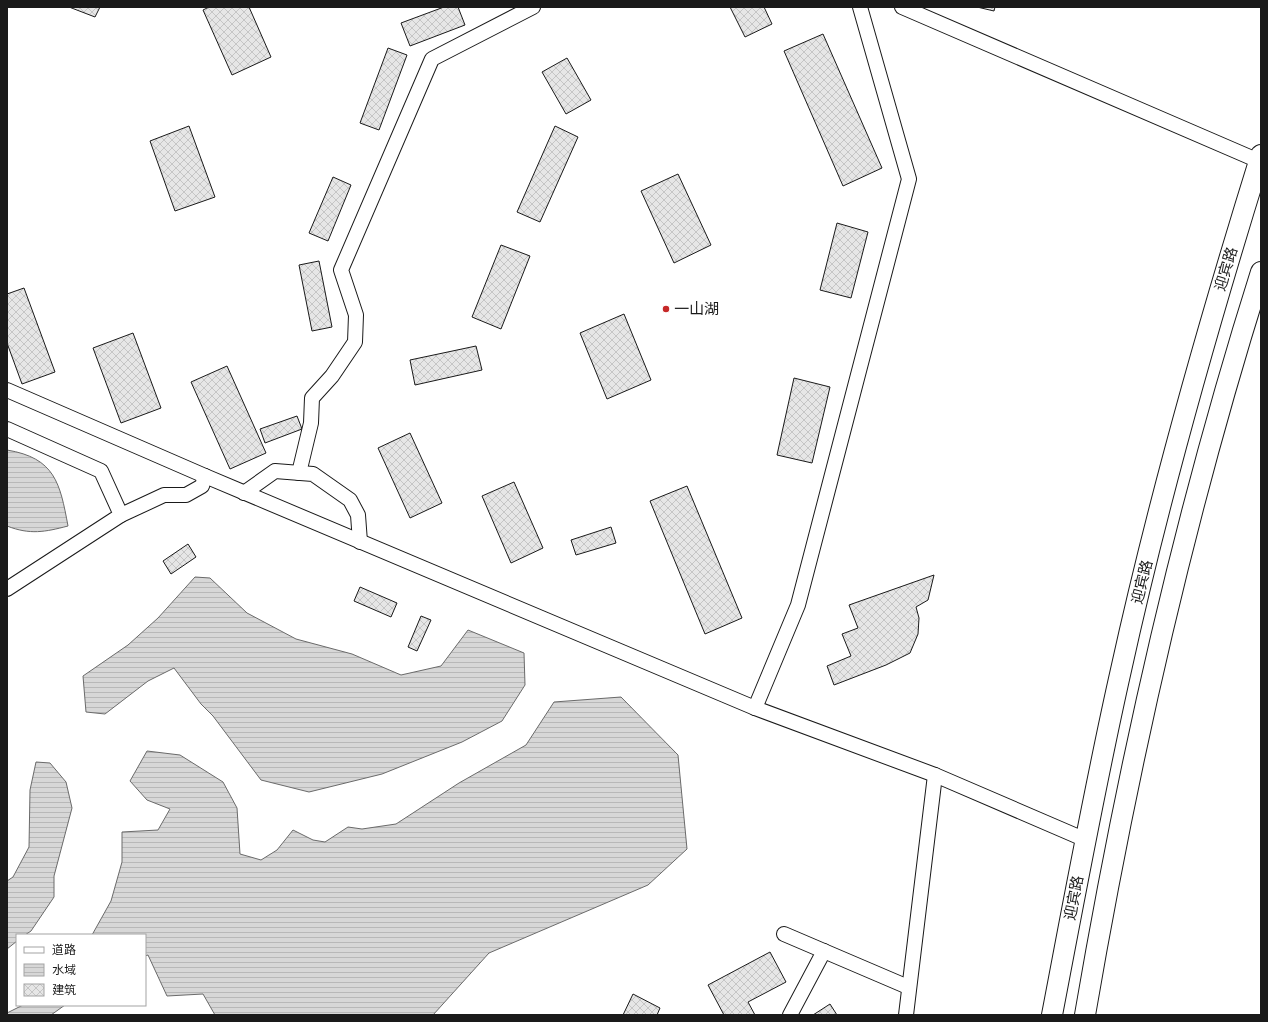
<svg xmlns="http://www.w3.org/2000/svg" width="1268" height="1022" font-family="'Alegreya Sans','Noto Sans SC',sans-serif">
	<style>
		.water { fill: url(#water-rules); stroke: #6a6a6a }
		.building { fill: url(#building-cross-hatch); stroke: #1a1a1a }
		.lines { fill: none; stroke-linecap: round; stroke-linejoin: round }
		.minor-casing { stroke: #1a1a1a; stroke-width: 16 }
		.highway-casing { stroke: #1a1a1a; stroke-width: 22 }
		.minor { stroke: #fff; stroke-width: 14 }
		.highway { stroke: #fff; stroke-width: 20 }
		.poi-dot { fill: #c62828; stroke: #fff; stroke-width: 1.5 }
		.labels { text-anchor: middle; stroke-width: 3; stroke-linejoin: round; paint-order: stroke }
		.street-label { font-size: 15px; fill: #1a1a1a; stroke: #fff }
		.poi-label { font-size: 15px; fill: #1a1a1a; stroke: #fff; text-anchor: start }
	</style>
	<defs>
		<pattern id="water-rules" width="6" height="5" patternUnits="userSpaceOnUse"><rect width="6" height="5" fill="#d7d7d7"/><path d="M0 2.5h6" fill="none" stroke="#b8b8b8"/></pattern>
		<pattern id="building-cross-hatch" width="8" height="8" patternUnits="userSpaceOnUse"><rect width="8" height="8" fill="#e6e6e6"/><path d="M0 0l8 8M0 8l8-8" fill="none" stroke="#c5c5c5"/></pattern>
	</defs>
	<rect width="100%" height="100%" fill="#fff"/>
	<g class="water">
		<path d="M7 450C55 458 60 483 68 526 45 532 30 535 7 526Z"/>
		<path d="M195 577 210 578 247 613 296 639 352 654 401 675 441 666 468 630 524 653 525 685 502 721 462 742 382 774 309 792 261 780 213 716 201 704 174 668 148 681 105 714 86 712 83 676 128 645 158 618Z"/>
		<path d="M621 697 678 755 687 849 648 885 489 953 433 1015H215L203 994 167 996 148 955 145 956V935H92L111 901 122 862V832L158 830 170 809 147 800 130 781 147 751 180 755 223 782 237 808 240 854 261 860 277 850 293 830 313 840 325 842 348 827 362 829 396 824 459 783 526 745 554 702Z"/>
		<path d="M36 762 50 763 66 782 72 808 54 876V897L31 931 25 935H17V941L7 949V881L13 877 29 847 30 790Z"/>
		<path d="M23 1005H65L51 1015H7V1013Z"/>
	</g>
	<g class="building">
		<path d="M69 7H100L95 17Z"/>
		<path d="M209 7H249L271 57 232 75 203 10Z"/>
		<path d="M444 7H458L465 25 410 46 401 23Z"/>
		<path d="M730 7H764L772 24 745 37Z"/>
		<path d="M977 7H995L994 11Z"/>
		<path d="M823 34 882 168 843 186 784 51Z"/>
		<path d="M388 48 407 55 379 130 360 123Z"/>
		<path d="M567 58 591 100 566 114 542 72Z"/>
		<path d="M189 126 215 197 175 211 150 141Z"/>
		<path d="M555 126 578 137 540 222 517 212Z"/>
		<path d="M678 174 711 245 674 263 641 191Z"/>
		<path d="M333 177 351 185 328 241 309 233Z"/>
		<path d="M837 223 868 232 851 298 820 290Z"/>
		<path d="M501 245 530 256 501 329 472 317Z"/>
		<path d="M319 261 332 327 312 331 299 265Z"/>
		<path d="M24 288 55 372 22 384 7 343V294Z"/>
		<path d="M624 314 651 380 607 399 580 333Z"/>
		<path d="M133 333 161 408 121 423 93 348Z"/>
		<path d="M476 346 482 370 415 385 410 360Z"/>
		<path d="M227 366 266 453 230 469 191 382Z"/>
		<path d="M794 378 830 387 812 463 777 455Z"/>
		<path d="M297 416 302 429 265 443 260 429Z"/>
		<path d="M410 433 442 503 410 518 378 448Z"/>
		<path d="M514 482 543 548 511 563 482 496Z"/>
		<path d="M687 486 742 618 705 634 650 501Z"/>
		<path d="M611 527 616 543 576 555 571 540Z"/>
		<path d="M188 544 196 557 171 574 163 561Z"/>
		<path d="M934 575 928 600 916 607 919 618 918 634 910 653 886 665 834 685 827 666 851 656 842 634 858 628 849 605Z"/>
		<path d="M360 587 397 603 391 617 354 601Z"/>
		<path d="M421 616 431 620 417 651 408 647Z"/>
		<path d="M770 952 786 982 748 1002 755 1015H724L708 985Z"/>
		<path d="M633 994 660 1008 657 1015H623Z"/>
		<path d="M830 1004 837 1015H813Z"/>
	</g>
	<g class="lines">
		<g class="minor-casing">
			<g id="minor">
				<path d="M902 7 1259 161"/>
				<path d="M7 390 205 476 755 708 935 775 1086 840"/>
				<path d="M7 429 101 471 121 515 7 589"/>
				<path d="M299 473 311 423 312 398 332 376 355 342 356 315 341 270 432 59 533 7"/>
				<path d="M244 493 275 471 313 474 350 500 358 515 360 542"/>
				<path d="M121 515 164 495H186L202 486 205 476"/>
				<path d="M755 708 798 605 909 179 860 7"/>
				<path d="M784 934 908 987"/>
				<path d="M790 1015 824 951"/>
				<path d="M906 1015 935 775"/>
			</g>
		</g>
		<g class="highway-casing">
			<g id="highway">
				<path d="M1052 1015C1074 900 1095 785 1121 670 1159 497 1208 325 1261 155"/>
				<path d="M1085 1015C1128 764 1184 515 1261 272"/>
			</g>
		</g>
		<use href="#minor" class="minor"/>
		<use href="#highway" class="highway"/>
	</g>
	<circle class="poi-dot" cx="666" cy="309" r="4"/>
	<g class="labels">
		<g class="street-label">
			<text transform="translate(1226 269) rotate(-73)" y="5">迎宾路</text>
			<text transform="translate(1142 582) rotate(-76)" y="5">迎宾路</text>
			<text transform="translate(1074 898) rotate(-79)" y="5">迎宾路</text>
		</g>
		<g class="poi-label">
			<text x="674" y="314">一山湖</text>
		</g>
	</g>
	<rect width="1268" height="1022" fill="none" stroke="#1a1a1a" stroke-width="16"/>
	<rect x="16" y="934" width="130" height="72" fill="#ffffff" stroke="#a3a3a3"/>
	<rect x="24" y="947" width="20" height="6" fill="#ffffff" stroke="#a3a3a3"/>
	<text x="52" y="954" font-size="12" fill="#1a1a1a">道路</text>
	<rect x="24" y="964" width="20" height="12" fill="url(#water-rules)" stroke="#a3a3a3"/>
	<text x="52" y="974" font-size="12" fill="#1a1a1a">水域</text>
	<rect x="24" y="984" width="20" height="12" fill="url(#building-cross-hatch)" stroke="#a3a3a3"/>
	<text x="52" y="994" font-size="12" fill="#1a1a1a">建筑</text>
</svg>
